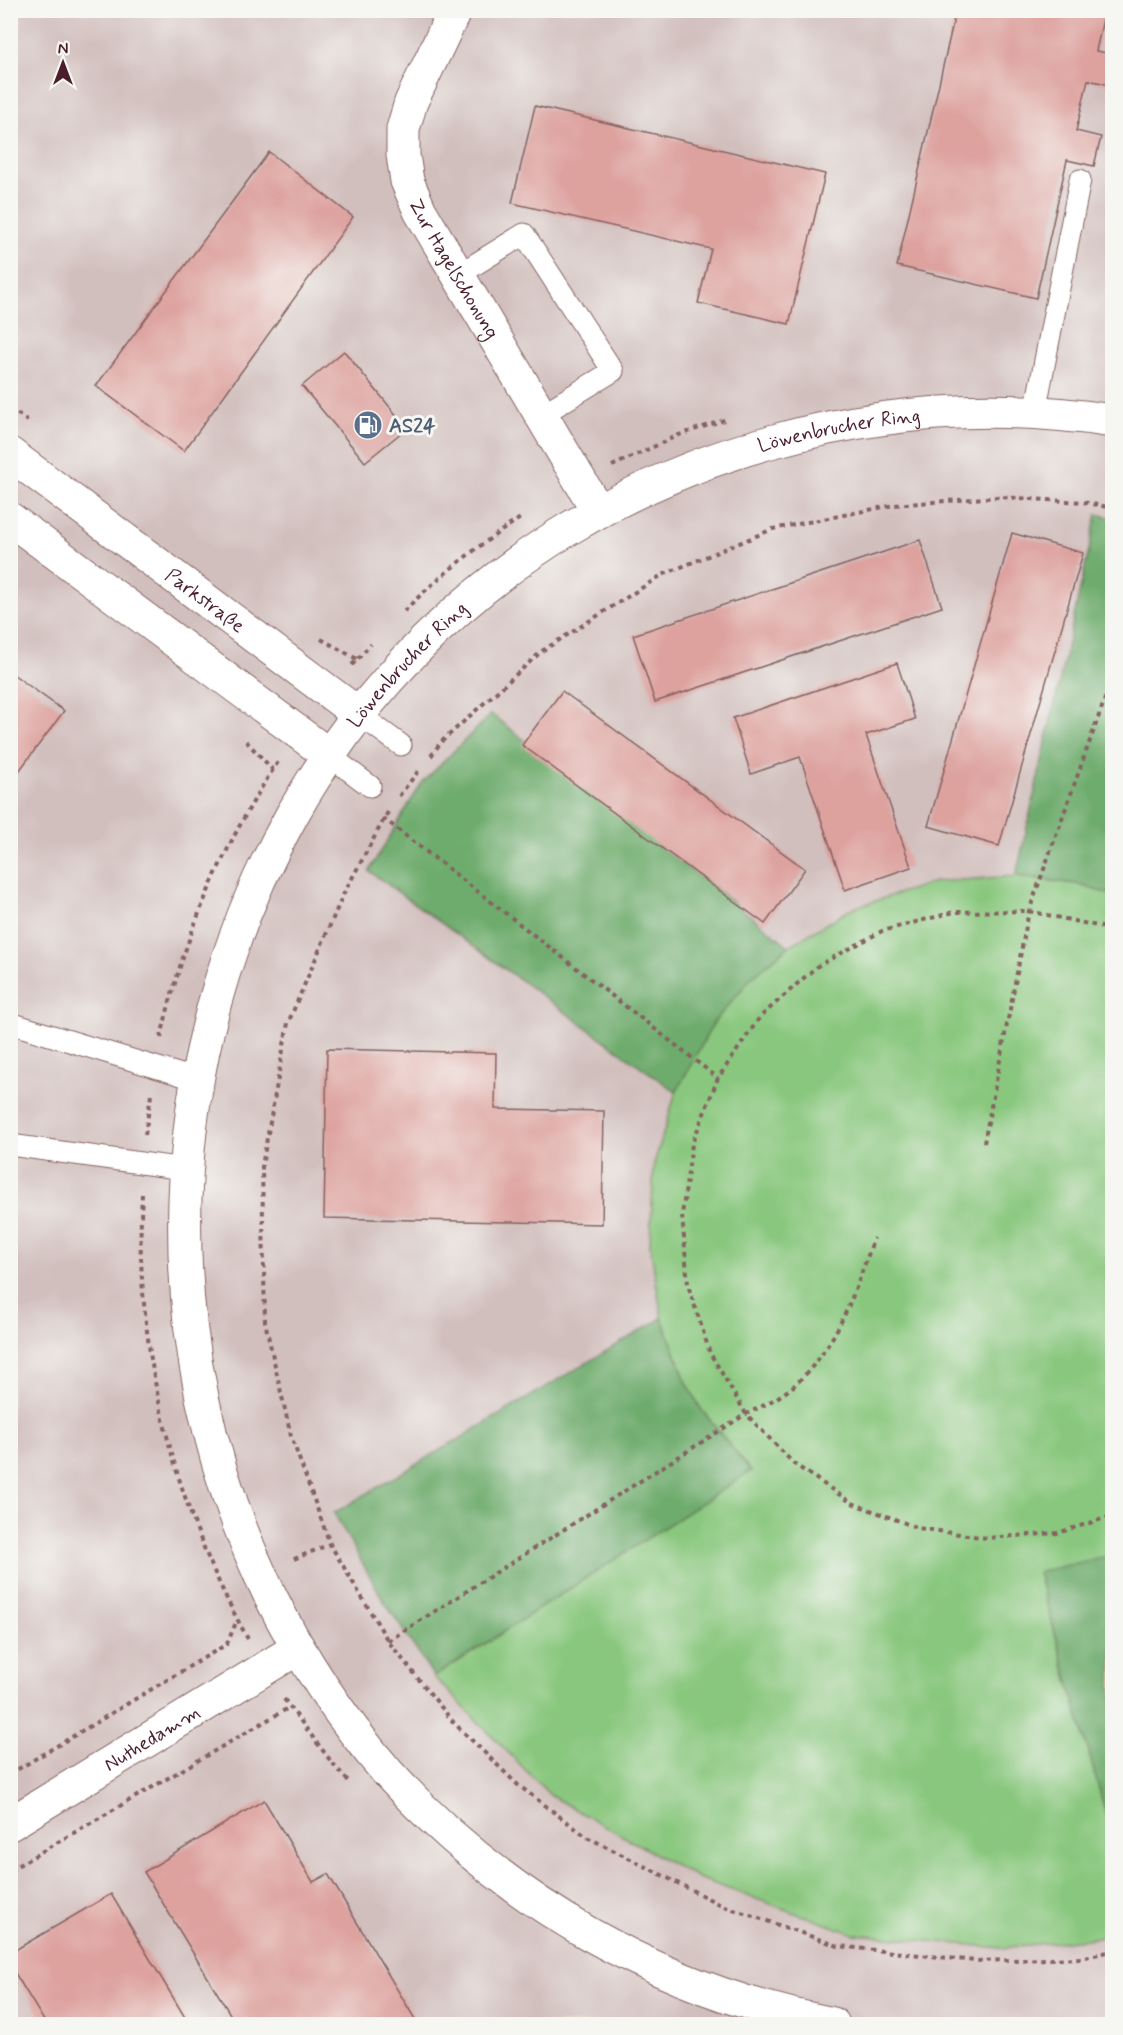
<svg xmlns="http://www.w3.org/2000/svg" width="1123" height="2035" font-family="Mynerve,sans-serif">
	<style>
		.industrial { fill: #d1bfbd }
		.green { fill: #89c77e; stroke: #6a7354; stroke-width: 1.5 }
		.forest { fill: #6eac6d; stroke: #5c664c; stroke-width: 1.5 }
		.building { fill: #dda19e }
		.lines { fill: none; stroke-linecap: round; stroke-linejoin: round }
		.lane-casing { stroke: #856362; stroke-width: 23 }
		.street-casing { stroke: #856362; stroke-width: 35 }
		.path { stroke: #856362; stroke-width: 4; stroke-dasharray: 4.5 4.5; stroke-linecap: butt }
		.lane { stroke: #fff; stroke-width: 21 }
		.street { stroke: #fff; stroke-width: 33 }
		.labels { text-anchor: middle; stroke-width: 6; stroke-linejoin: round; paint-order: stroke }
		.street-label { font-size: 20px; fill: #4a1f2b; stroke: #f6f6f2 }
		.service-label { font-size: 20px; font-weight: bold; fill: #4e5e75; stroke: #f6f6f2; text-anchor: start }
	</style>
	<rect width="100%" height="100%" fill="#f6f6f2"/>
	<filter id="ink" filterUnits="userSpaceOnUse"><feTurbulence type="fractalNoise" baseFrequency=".0167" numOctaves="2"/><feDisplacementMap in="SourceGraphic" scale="12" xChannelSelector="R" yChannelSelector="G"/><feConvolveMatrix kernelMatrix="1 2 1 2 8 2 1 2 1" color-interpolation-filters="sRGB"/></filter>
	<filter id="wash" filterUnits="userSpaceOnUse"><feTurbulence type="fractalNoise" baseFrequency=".008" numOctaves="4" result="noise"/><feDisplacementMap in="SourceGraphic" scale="24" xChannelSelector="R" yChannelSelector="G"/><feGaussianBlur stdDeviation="1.35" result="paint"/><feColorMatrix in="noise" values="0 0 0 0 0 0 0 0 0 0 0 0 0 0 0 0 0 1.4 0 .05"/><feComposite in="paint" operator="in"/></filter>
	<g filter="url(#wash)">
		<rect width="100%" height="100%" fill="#f2e2c9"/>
		<rect class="industrial" x="11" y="11" width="1101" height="2013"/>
		<path class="green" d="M1016 876 1076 884 1112 895V1555L1038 1573 1112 1835V1936L1001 1948 854 1934 698 1878 551 1796 434 1677 750 1471 701 1409 686 1381 662 1318 650 1244 654 1164 676 1092 714 1022 751 978 789 946 853 908 935 882Z"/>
		<g class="forest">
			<path d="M1097 514 1112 518V895L1076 884 1016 876Z"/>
			<path d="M491 714 789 946 751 978 714 1022 676 1092 369 871 421 784Z"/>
			<path d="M662 1318 686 1381 701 1409 751 1471 434 1677 384 1601 334 1513Z"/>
			<path d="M1112 1555V1835L1038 1572Z"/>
		</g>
		<g id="blocks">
			<g class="building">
				<path d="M956 10H1105L1096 51 1112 54 1111 85 1088 80 1076 131 1101 137 1094 166 1067 160 1036 298 897 266Z"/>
				<path d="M535 106 825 174 789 324 698 303 711 249 512 203Z"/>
				<path d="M269 152 353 217 184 451 96 386Z"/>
				<path d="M344 351 407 428 365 462 302 386Z"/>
				<path d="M1012 533 1083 553 999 846 928 826Z"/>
				<path d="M920 540 942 607 655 702 633 635Z"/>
				<path d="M897 663 915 719 866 735 911 867 845 890 800 757 751 774 733 718Z"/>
				<path d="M10 672 64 711 10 783Z"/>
				<path d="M562 691 805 869 765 924 522 745Z"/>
				<path d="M327 1049 496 1053 495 1109 604 1111 602 1224 324 1218Z"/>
				<path d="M264 1800 313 1882 328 1874 418 2024H236L144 1872Z"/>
				<path d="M111 1894 189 2024H46L10 1965V1953Z"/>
			</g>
		</g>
	</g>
	<g filter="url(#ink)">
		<use href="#blocks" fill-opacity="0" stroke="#856362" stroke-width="1.5"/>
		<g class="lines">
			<g class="lane-casing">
				<g id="lane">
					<path d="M458 275 524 234 613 371 541 415"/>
					<path d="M1035 412 1080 180"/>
					<path d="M357 713 401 745"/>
					<path d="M326 753 370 786"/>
					<path d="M10 1023 188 1077"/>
					<path d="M10 1145 177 1168"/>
				</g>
			</g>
			<g class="street-casing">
				<g id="street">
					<path id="s1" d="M455 10 411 102 403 129V155L407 181 420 211 598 511"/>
					<path id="s2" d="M10 454 357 713"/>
					<path d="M10 519 326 753"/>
					<path id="s3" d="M10 1824 295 1650"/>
					<path id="s4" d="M833 2024C662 1991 505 1902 388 1773 0 1324 188 602 774 441 884 411 999 403 1112 421"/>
				</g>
			</g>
			<g class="path">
				<path d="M10 408 28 421"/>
				<path d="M612 466 679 435 727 419"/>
				<path d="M404 611C439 576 480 544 522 517"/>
				<path d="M321 639 357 659"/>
				<path d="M352 665 371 644"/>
				<path d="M246 741 273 770"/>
				<path d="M431 756 441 742 542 651 662 575 773 529 894 505 998 497 1083 502 1112 508"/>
				<path d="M399 796 420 769"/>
				<path d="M388 812 343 895 288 1023 262 1166 265 1322 291 1436 330 1544 388 1641 454 1723 518 1785 587 1837 719 1904 838 1946 975 1961 1081 1958 1112 1951"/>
				<path d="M383 818 718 1078"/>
				<path d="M1112 931 1106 928 1029 911 954 912 882 931 816 967 760 1017 718 1078 692 1144 682 1215 688 1285 710 1353 746 1414 794 1464 852 1503 918 1528 987 1538 1057 1533 1112 1516"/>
				<path d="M161 1038C182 941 223 844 278 762"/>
				<path d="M145 1135 151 1095"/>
				<path d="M984 1143 1029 911 1112 679"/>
				<path d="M142 1194C141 1215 140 1237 141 1258 146 1390 183 1523 248 1639"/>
				<path d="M294 1559 330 1544"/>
				<path d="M388 1641 746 1414C765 1405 785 1395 800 1380 840 1340 856 1289 874 1238"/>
				<path d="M284 1699 330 1760 348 1781"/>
				<path d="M10 1774 227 1644 237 1620"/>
				<path d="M10 1870 290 1707"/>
			</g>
			<use href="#lane" class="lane"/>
			<use href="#street" class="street"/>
		</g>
	</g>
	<defs>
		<g id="fuel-disc" transform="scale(1.5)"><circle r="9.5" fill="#5c6f8a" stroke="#f6f6f2"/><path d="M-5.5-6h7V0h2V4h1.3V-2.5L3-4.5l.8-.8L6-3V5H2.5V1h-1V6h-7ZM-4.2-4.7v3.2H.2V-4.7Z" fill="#fff"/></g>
	</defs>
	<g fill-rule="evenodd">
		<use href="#fuel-disc" x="368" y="425"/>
	</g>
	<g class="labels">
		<g class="street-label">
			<text dy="7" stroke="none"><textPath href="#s1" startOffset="282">Zur Hagelschonung</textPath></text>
			<text dy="7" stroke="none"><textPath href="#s4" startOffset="2238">Löwenbrucher Ring</textPath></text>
			<text dy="7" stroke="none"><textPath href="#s2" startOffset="244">Parkstraße</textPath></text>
			<text dy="7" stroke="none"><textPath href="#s4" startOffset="1736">Löwenbrucher Ring</textPath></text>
			<text dy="7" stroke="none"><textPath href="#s3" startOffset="166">Nuthedamm</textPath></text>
		</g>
		<g class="service-label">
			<text x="389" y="432">AS24</text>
		</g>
	</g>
	<rect width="1123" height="2035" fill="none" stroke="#f6f6f2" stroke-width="36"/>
	<g transform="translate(63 63)" stroke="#f6f6f2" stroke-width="4.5" paint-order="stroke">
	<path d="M0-4.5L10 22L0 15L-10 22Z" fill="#4a1f2b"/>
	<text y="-9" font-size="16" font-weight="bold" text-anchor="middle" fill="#4a1f2b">N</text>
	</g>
</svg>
